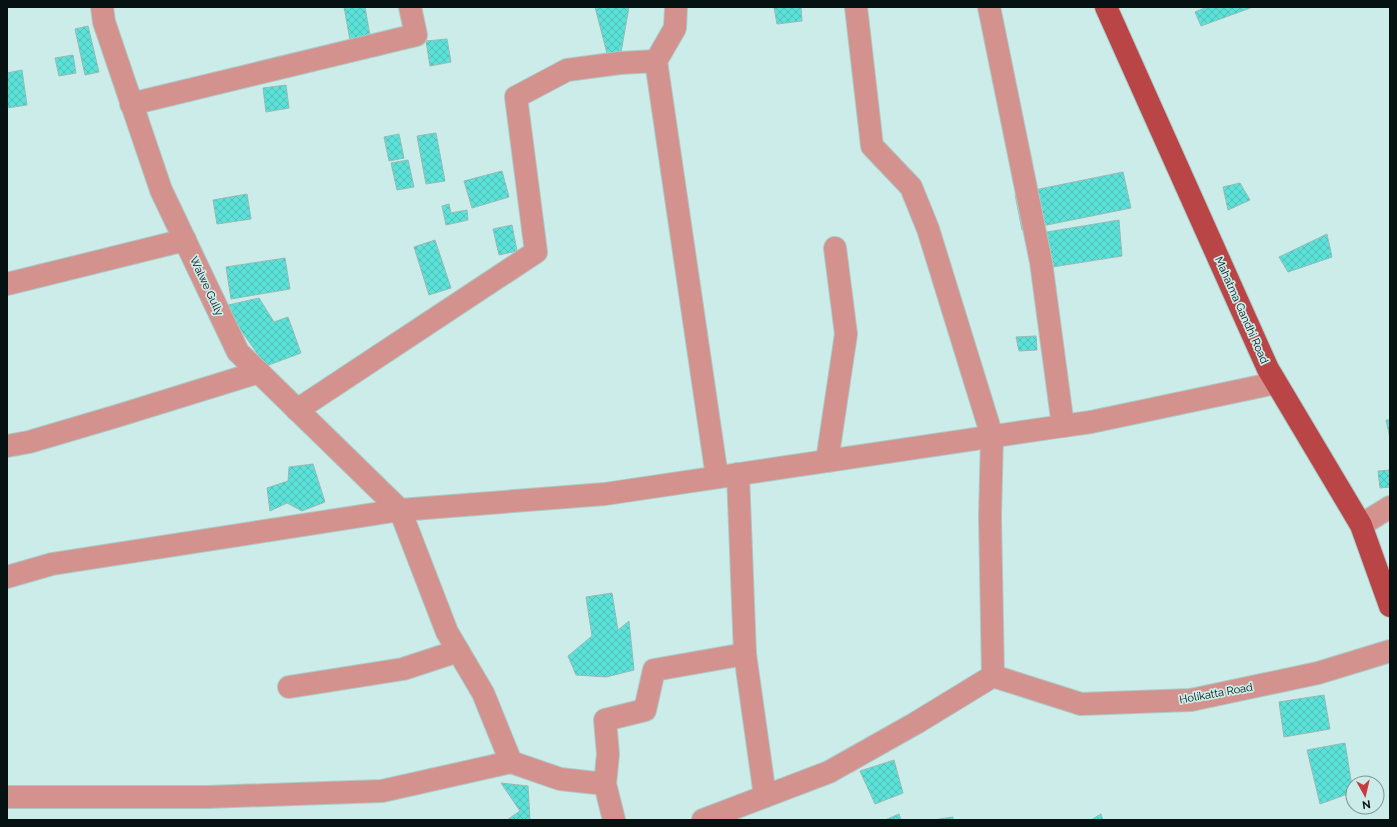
<svg xmlns="http://www.w3.org/2000/svg" width="1397" height="827" font-family="Raleway,sans-serif">
	<style>
		.building { fill: url(#building-cross-hatch); stroke: #99b9b5 }
		.lines { fill: none; stroke-linecap: round; stroke-linejoin: round }
		.minor-casing { stroke: #acc9c6; stroke-width: 24 }
		.major-casing { stroke: #acc9c6; stroke-width: 24 }
		.minor { stroke: #d4928e; stroke-width: 22 }
		.major { stroke: #ba4546; stroke-width: 22 }
		.labels { text-anchor: middle; stroke-width: 3.5; stroke-linejoin: round; paint-order: stroke }
		.street-label { font-size: 11px; fill: #061211; stroke: #ccece9 }
	</style>
	<defs>
		<pattern id="building-cross-hatch" width="8" height="8" patternUnits="userSpaceOnUse"><rect width="8" height="8" fill="#5be1d7"/><path d="M0 0l8 8M0 8l8-8" fill="none" stroke="#4ec0b8"/></pattern>
	</defs>
	<rect width="100%" height="100%" fill="#ccece9"/>
	<g class="building">
		<path d="M344 7H365L370 36 350 40Z"/>
		<path d="M595 7H629L620 58 609 61Z"/>
		<path d="M774 7H801L802 21 777 24Z"/>
		<path d="M1207 7H1253L1201 26 1195 12Z"/>
		<path d="M88 26 99 72 85 75 75 29Z"/>
		<path d="M447 39 451 62 430 66 426 41Z"/>
		<path d="M73 55 76 73 59 76 55 58Z"/>
		<path d="M22 70 27 105 7 108V73Z"/>
		<path d="M286 85 289 108 266 112 263 88Z"/>
		<path d="M436 133 445 181 426 184 417 136Z"/>
		<path d="M399 134 404 158 389 161 384 137Z"/>
		<path d="M408 160 414 187 397 190 391 163Z"/>
		<path d="M502 171 509 197 472 208 464 181Z"/>
		<path d="M1123 172 1131 208 1022 230 1015 194Z"/>
		<path d="M1240 183 1250 200 1228 210 1223 187Z"/>
		<path d="M247 194 251 219 217 224 213 200Z"/>
		<path d="M449 204 451 213 467 210 468 220 446 225 442 206Z"/>
		<path d="M1119 220 1122 256 1052 267 1047 232Z"/>
		<path d="M512 225 517 251 499 255 493 229Z"/>
		<path d="M1327 234 1332 257 1288 272 1279 257Z"/>
		<path d="M435 240 451 288 429 295 414 247Z"/>
		<path d="M285 258 290 289 231 299 226 267Z"/>
		<path d="M259 298 274 322 288 317 301 353 266 366 224 306Z"/>
		<path d="M1036 336 1037 350 1019 351 1016 337Z"/>
		<path d="M1386 420H1390V438Z"/>
		<path d="M313 464 325 502 302 511 287 503 270 511 267 488 288 481 289 467Z"/>
		<path d="M1390 470V487L1380 488 1378 471Z"/>
		<path d="M612 593 618 630 629 621 634 670 606 677 576 675 568 656 592 636 586 597Z"/>
		<path d="M1324 695 1330 729 1284 737 1279 702Z"/>
		<path d="M1345 743 1353 792 1320 804 1307 750Z"/>
		<path d="M894 760 903 793 875 804 860 771Z"/>
		<path d="M501 783 528 786 530 820H507L520 811Z"/>
		<path d="M899 814 901 820H885Z"/>
		<path d="M1101 814 1103 820H1091Z"/>
		<path d="M953 817V820H933Z"/>
	</g>
	<g class="lines">
		<g class="minor-casing">
			<g id="minor">
				<path d="M102 7 104 22 161 190 238 352 400 510 447 632 483 693 511 762"/>
				<path d="M676 7 675 28 656 61 717 477"/>
				<path d="M856 7 872 146 911 187 928 229 992 436 990 517 993 676"/>
				<path d="M989 7 1041 262 1063 426"/>
				<path d="M131 104 416 35 410 7"/>
				<path d="M7 284 185 240"/>
				<path d="M297 410 536 252 516 97 567 70 620 63 656 61"/>
				<path d="M7 446 29 442 117 416 259 372"/>
				<path d="M827 461 846 334 835 248"/>
				<path d="M738 474 745 654 765 796"/>
				<path d="M1361 525 1390 507"/>
				<path d="M7 577 52 564 400 510 605 494 1063 426 1091 422 1276 383"/>
				<path d="M993 676 1081 704 1191 700 1318 673 1390 651"/>
				<path d="M289 687 403 669 458 651"/>
				<path d="M605 784 608 754 605 720 645 710 654 670 745 654"/>
				<path d="M7 797H207L382 791 511 762 560 779 605 784 614 820"/>
				<path d="M703 820 829 772 916 723 993 676"/>
			</g>
		</g>
		<g class="major-casing">
			<path id="major" d="M1106 7 1268 369 1361 525 1390 606"/>
		</g>
		<use href="#minor" class="minor"/>
		<use href="#major" class="major"/>
	</g>
	<g class="labels">
		<g class="street-label">
			<text transform="translate(207 286) rotate(65)" y="4">Walwe Gully</text>
			<text transform="translate(1242 310) rotate(66)" y="4">Mahatma Gandhi Road</text>
			<text transform="translate(1216 693) rotate(-10)" y="4">Holikatta Road</text>
		</g>
	</g>
	<rect width="1397" height="827" fill="none" stroke="#061211" stroke-width="16"/>
	<g transform="translate(1365 795) rotate(172)"><circle r="19" fill="#ccece9" stroke="#7d9593"/>
	<path d="M0-3L7 15L0 10L-7 15Z" fill="#c93a40"/>
	<text y="-6" font-size="11" font-weight="bold" text-anchor="middle" fill="#061211">N</text>
	</g>
</svg>
